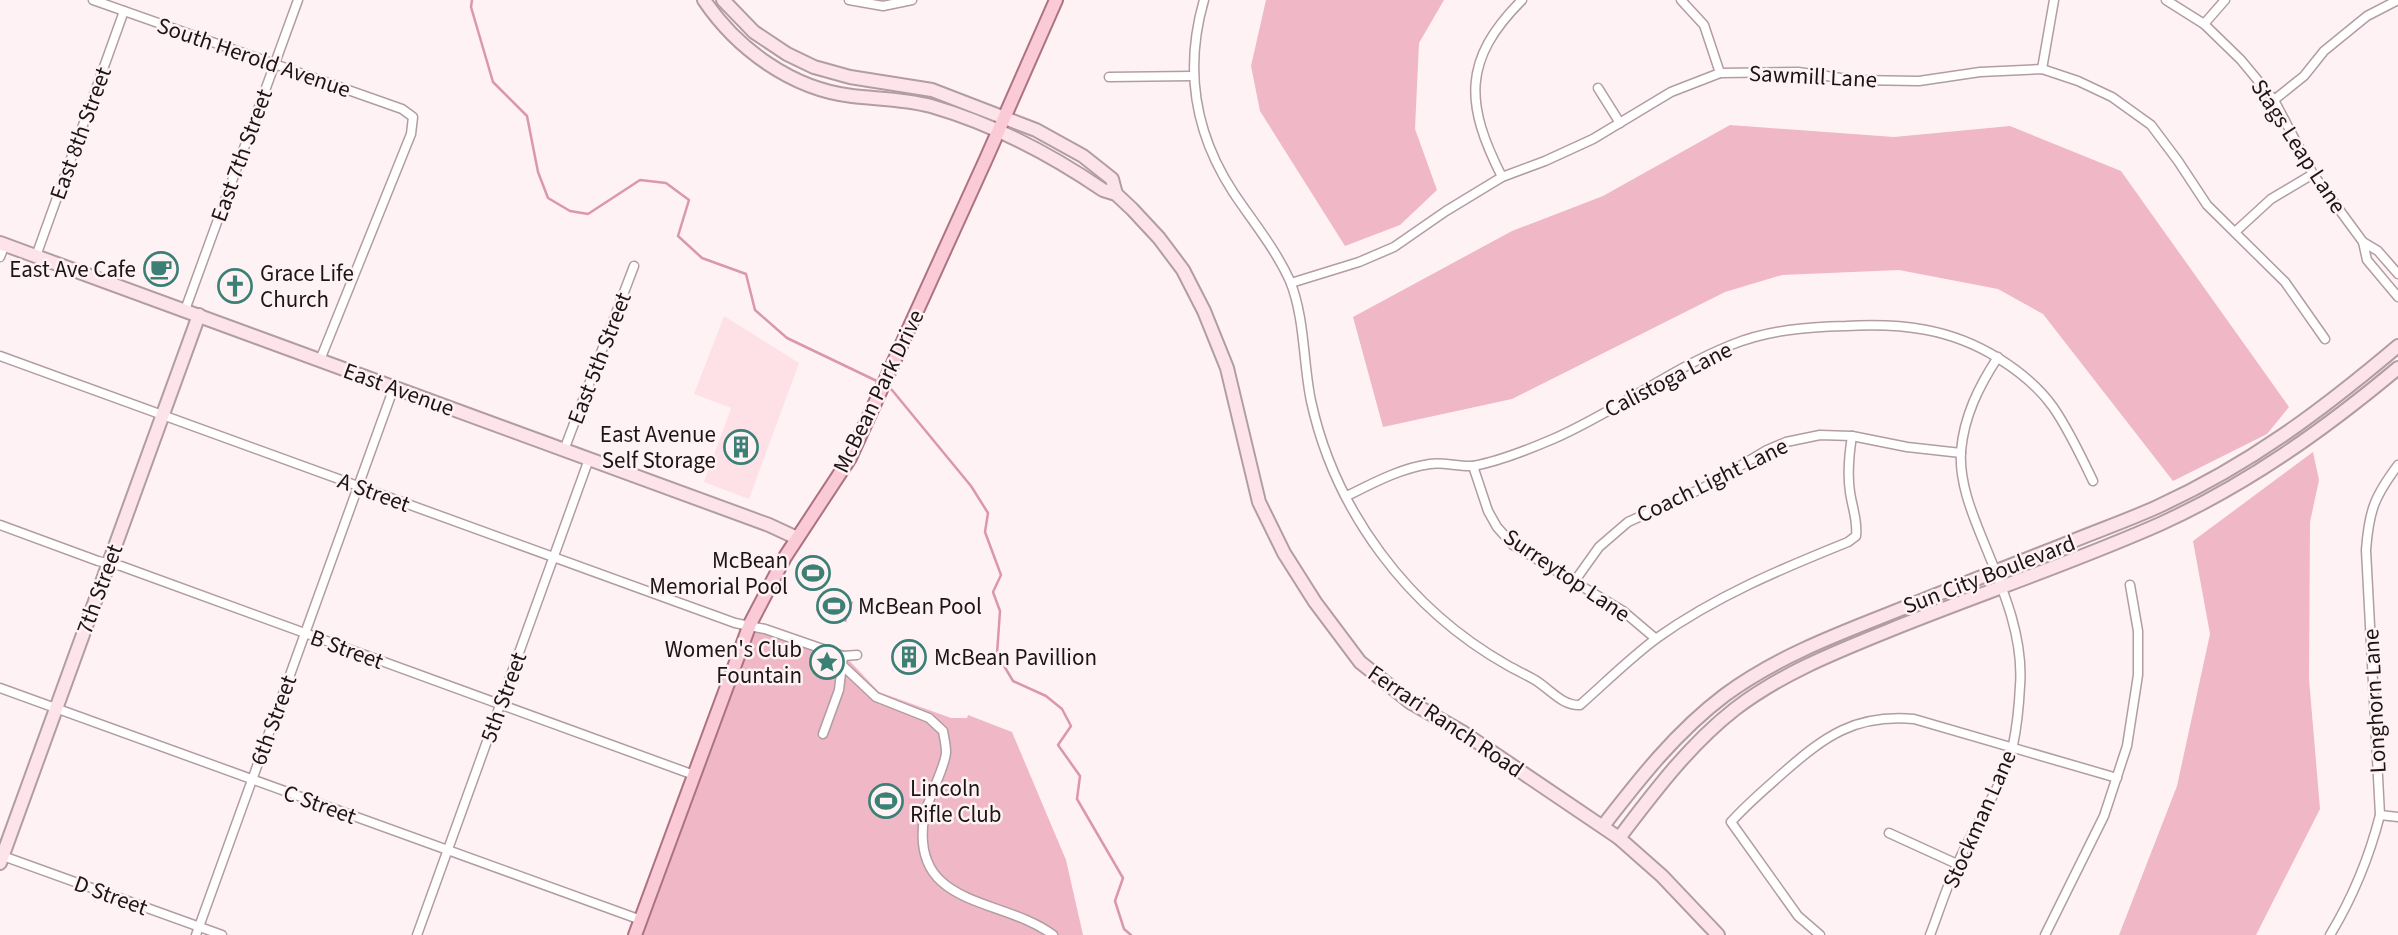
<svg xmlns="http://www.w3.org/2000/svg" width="2398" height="935" font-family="'Source Sans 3',sans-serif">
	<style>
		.built { fill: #fee0e7 }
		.green { fill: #f0b7c6 }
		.water { fill: #da98aa }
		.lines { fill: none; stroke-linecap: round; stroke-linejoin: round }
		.stream { stroke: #da98aa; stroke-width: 2.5 }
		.street-casing { stroke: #b19da2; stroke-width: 11 }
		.secondary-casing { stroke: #b19da2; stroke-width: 16 }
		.primary-casing { stroke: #ac7383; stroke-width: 16 }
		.street { stroke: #fff; stroke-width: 8 }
		.secondary { stroke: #fde4eb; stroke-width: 12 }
		.primary { stroke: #fbcad7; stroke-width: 12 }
		.labels { text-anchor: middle; stroke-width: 5; stroke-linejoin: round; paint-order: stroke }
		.street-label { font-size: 23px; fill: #1c1516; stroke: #fff2f5 }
		.poi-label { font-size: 23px; fill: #1c1516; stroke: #fff2f5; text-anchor: end }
	</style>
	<rect width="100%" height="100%" fill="#fff2f5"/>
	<path class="built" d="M724 316 799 363 749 499 704 482 731 408 694 394Z"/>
	<g class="green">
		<path d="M1266 0H1444L1419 43 1415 129 1437 190 1400 225 1345 246 1260 111 1251 66Z"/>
		<path d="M1730 125 1894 137 2010 126 2121 171 2289 407 2267 434 2173 481 2043 314 1998 289 1899 270 1782 275 1725 292 1512 399 1383 427 1353 317 1512 231 1603 196Z"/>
		<path d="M2313 452 2319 480 2310 522 2309 679 2320 809 2256 935H2119L2177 786 2210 634 2193 541Z"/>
		<path d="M755 626 845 656 879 692 951 718H967L968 715 1012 732 1066 860 1083 935H642Z"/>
	</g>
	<path class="water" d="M823 591 853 602 846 622 816 611Z"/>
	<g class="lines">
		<g class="stream">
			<path d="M472 0 471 7 493 82 527 116 538 172 548 198 570 211 588 214 640 180 666 183 689 200 678 236 702 258 746 274 755 310 787 338 881 383"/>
			<path d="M887 387 892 390 971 486 988 513 985 532 1001 575 993 592 1000 611 997 654 1013 681 1046 696 1062 709 1071 726 1058 745 1080 776 1077 799 1123 878 1115 901 1124 929 1131 935"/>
		</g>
		<g class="street-casing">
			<g id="street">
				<path d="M93 0 402 109 413 117 411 134 320 360"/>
				<path d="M849 0 883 6 912 0"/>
				<path d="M1204 0C1184 69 1194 132 1233 192 1253 222 1275 248 1290 281 1305 318 1303 363 1311 401 1335 511 1408 609 1507 665 1516 670 1526 675 1535 680 1550 689 1562 706 1580 705 1605 683 1630 658 1657 638 1716 596 1781 569 1848 542L1856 536C1858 521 1852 507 1850 492 1847 473 1849 455 1852 436"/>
				<path d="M1681 0 1704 25 1720 73"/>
				<path d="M2166 0 2204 24 2241 60 2274 100 2313 174 2363 242 2367 260 2398 297"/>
				<path d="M2204 24 2225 0"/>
				<path d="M2042 69 2054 0"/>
				<path d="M1109 77 1192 76"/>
				<path d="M1598 88 1620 123"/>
				<path d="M2274 100 2304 76 2324 51 2367 16 2398 0"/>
				<path d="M1502 177C1465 104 1462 60 1522 0"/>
				<path d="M2235 232 2271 199 2313 174"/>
				<path d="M2363 242 2378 251 2398 274"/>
				<path d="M36 256 124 11"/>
				<path d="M0 257 5 244"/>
				<path d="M1291 283 1359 262 1394 247 1446 211 1502 177 1545 161 1593 139 1671 92 1720 73 1798 72 1855 80 1919 81 1980 72 2042 69 2078 81 2112 97 2151 125 2178 161 2207 205 2285 282 2325 339"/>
				<path d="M185 310 298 0"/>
				<path d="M0 356 735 623 765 629 843 656 839 690 823 734"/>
				<path d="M564 450 634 266"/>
				<path d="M1473 466 1488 511 1497 527 1513 545 1623 611 1656 639"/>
				<path d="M1347 496C1373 483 1401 468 1430 464 1444 462 1459 467 1473 466 1496 462 1532 448 1553 439 1615 412 1669 370 1731 345 1768 330 1806 327 1846 326 1901 323 1950 328 1998 358 2019 371 2038 386 2053 407 2069 430 2081 456 2093 481"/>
				<path d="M0 525 98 561 121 566 694 775"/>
				<path d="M1574 582 1599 547 1628 522 1703 488 1767 450 1786 442 1820 435 1852 436 1907 447 1961 453"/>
				<path d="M843 656 857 655"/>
				<path d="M842 665 876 697 929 718 943 731C944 737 946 745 946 752 946 766 927 799 924 818 910 909 1003 897 1053 935"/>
				<path d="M0 688 641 920"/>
				<path d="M2380 815 2398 817"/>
				<path d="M1889 833 1957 864"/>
				<path d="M0 855 222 935"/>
				<path d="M196 935 394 387"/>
				<path d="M417 935 589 459"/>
				<path d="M1820 935 1798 916 1731 822C1747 804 1765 789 1783 773 1825 736 1855 714 1914 719L2117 778"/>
				<path d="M1930 935C1939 912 1946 888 1957 865 1974 825 2003 787 2013 745 2017 726 2019 706 2020 686 2024 635 2001 585 1982 538 1971 511 1959 481 1961 451 1964 416 1979 386 1998 357"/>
				<path d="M2045 935 2104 816 2127 746 2138 675V631L2130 585"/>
				<path d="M2330 935C2353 897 2369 858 2380 815L2366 550C2369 511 2374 497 2398 465"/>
			</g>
		</g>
		<g class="secondary-casing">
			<g id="secondary">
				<path d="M704 0C737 49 792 89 852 96 878 99 905 99 931 106 993 124 1049 153 1103 190L1116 194 1132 209 1159 238 1183 270 1204 311 1227 368 1259 502 1284 553 1315 602 1360 662 1410 702 1464 733 1619 838 1662 876 1718 935"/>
				<path d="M723 0 754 32 787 54 814 67 850 77 932 90 1036 130 1083 156 1112 179 1116 194"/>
				<path d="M0 243 769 525 797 538"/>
				<path d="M1603 826C1640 778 1676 732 1725 695 1774 659 1830 637 1886 615 1945 591 2004 568 2063 545 2094 532 2126 521 2157 507 2249 465 2321 411 2398 346"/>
				<path d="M1619 838C1654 792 1689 745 1735 709 1782 673 1836 652 1890 630 1979 594 2072 563 2160 524 2248 484 2325 429 2398 368"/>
				<path d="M0 863 199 315"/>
			</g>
		</g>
		<g class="primary-casing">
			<path id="primary" d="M635 935 750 624 785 557 850 458 986 159 1056 0"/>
		</g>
		<use href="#street" class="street"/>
		<use href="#secondary" class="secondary"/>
		<use href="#primary" class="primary"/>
	</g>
	<defs>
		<g id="cafe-ring" transform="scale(1.75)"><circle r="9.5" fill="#fff2f5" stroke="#3b7f75" stroke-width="1.5"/><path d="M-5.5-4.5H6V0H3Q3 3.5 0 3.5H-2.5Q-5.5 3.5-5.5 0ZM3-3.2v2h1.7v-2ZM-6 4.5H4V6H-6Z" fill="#3b7f75"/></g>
		<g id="church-ring" transform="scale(1.75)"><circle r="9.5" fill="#fff2f5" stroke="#3b7f75" stroke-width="1.5"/><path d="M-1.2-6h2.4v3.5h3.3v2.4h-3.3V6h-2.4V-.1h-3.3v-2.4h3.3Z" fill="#3b7f75"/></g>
		<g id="building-ring" transform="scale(1.75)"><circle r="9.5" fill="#fff2f5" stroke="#3b7f75" stroke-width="1.5"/><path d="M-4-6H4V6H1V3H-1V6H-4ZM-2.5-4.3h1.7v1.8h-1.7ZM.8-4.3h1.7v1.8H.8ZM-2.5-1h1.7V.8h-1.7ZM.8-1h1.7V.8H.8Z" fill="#3b7f75"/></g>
		<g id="stadium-ring" transform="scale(1.75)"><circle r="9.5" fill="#fff2f5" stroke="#3b7f75" stroke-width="1.5"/><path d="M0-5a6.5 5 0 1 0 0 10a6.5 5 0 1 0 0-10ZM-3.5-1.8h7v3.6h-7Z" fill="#3b7f75"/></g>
		<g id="sight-ring" transform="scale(1.75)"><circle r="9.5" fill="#fff2f5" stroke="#3b7f75" stroke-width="1.5"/><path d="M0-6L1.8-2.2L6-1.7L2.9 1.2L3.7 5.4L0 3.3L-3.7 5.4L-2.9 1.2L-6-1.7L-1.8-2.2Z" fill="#3b7f75"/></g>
	</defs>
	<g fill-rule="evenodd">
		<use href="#cafe-ring" x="161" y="269"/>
		<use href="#church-ring" x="235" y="286"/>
		<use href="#building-ring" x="741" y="447"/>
		<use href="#stadium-ring" x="813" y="573"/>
		<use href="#stadium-ring" x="834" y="606"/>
		<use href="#building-ring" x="909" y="657"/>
		<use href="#sight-ring" x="827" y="662"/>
		<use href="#stadium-ring" x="886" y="801"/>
	</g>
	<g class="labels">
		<g class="street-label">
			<text transform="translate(254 57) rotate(19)" y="8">South Herold Avenue</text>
			<text transform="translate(1813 76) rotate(3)" y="8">Sawmill Lane</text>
			<text transform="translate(80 133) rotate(-70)" y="8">East 8th Street</text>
			<text transform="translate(2299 146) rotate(57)" y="8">Stags Leap Lane</text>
			<text transform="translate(241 155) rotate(-70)" y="8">East 7th Street</text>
			<text transform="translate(599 358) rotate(-69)" y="8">East 5th Street</text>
			<text transform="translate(1668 379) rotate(-27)" y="8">Calistoga Lane</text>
			<text transform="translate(399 389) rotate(20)" y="8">East Avenue</text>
			<text transform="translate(878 391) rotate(-64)" y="8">McBean Park Drive</text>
			<text transform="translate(1712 480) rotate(-26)" y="8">Coach Light Lane</text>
			<text transform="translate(374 492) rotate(20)" y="8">A Street</text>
			<text transform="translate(1989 574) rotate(-21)" y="8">Sun City Boulevard</text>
			<text transform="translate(1567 575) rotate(34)" y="8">Surreytop Lane</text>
			<text transform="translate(99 589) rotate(-70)" y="8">7th Street</text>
			<text transform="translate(347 649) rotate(20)" y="8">B Street</text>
			<text transform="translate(503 697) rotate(-70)" y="8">5th Street</text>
			<text transform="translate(2374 701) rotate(-93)" y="8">Longhorn Lane</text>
			<text transform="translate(273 720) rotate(-70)" y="8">6th Street</text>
			<text transform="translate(1446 721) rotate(34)" y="8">Ferrari Ranch Road</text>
			<text transform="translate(320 804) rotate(20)" y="8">C Street</text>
			<text transform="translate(1979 819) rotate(-66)" y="8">Stockman Lane</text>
			<text transform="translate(111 895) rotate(20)" y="8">D Street</text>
		</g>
		<g class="poi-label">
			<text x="136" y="277">East Ave Cafe</text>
			<text x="260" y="281" text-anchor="start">Grace Life<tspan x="260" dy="26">Church</tspan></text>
			<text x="716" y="442">East Avenue<tspan x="716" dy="26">Self Storage</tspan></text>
			<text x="788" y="568">McBean<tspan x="788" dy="26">Memorial Pool</tspan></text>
			<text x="858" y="614" text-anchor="start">McBean Pool</text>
			<text x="802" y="657">Women's Club<tspan x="802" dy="26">Fountain</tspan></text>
			<text x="934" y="665" text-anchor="start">McBean Pavillion</text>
			<text x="910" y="796" text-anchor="start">Lincoln<tspan x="910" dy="26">Rifle Club</tspan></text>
		</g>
	</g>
</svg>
